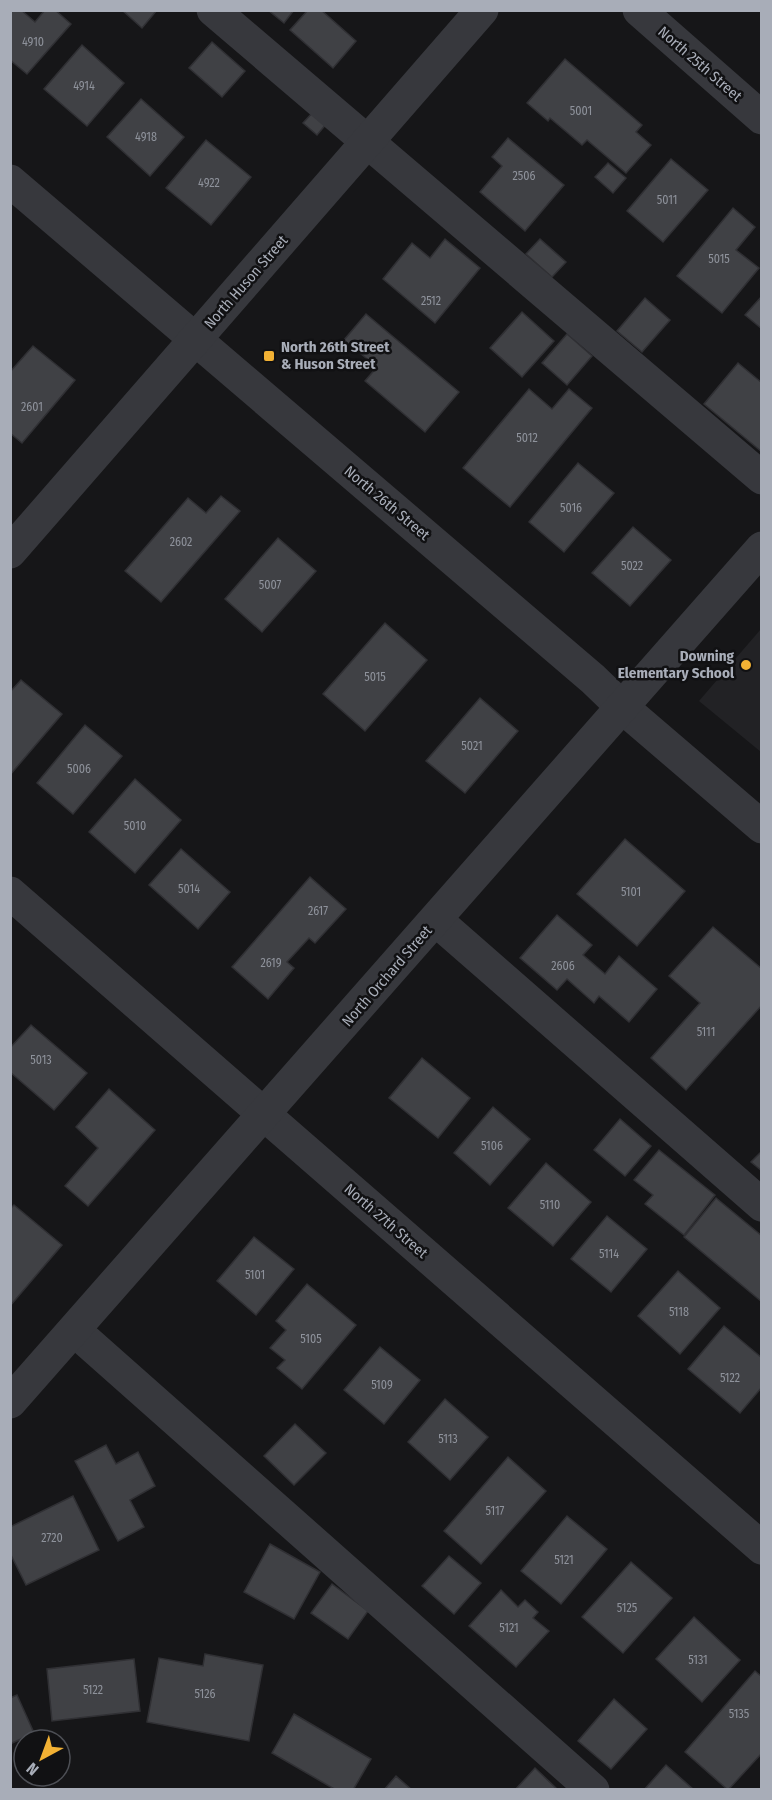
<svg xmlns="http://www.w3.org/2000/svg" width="772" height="1800" font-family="'Fira Sans Condensed',sans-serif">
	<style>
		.built { fill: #222225 }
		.building { fill: #404145; stroke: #303034; stroke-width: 1.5 }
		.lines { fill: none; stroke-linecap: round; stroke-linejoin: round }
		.minor { stroke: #37383d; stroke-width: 33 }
		.poi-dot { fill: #f2b134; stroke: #111113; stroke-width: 2 }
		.labels { text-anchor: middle; stroke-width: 5; stroke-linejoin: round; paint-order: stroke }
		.number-label { font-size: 12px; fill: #8e929b }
		.street-label { font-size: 15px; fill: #a8adb8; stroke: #111113 }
		.poi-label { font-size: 15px; font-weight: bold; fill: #a8adb8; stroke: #111113; text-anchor: start }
	</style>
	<rect width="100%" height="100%" fill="#161618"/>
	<path class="built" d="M761 629V752L699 701Z"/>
	<g class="building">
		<path d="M10 10H21L35 22 45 10H55L71 24 27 74 10 60Z"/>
		<path d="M122 10H157L142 28Z"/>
		<path d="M268 10H294L284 23Z"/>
		<path d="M308 10H321L356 41 333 68 290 30Z"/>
		<path d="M212 42 245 71 222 97 189 68Z"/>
		<path d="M82 45 124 83 87 126 44 89Z"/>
		<path d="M565 59 642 125 636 132 651 145 626 173 587 140 582 145 550 118 548 121 527 103Z"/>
		<path d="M141 99 184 137 150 176 107 137Z"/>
		<path d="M314 111 327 123 317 135 303 123Z"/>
		<path d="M508 138 564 185 525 231 480 192 502 166 492 157Z"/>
		<path d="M206 140 251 177 211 225 166 188Z"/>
		<path d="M671 159 708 190 663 242 627 211Z"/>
		<path d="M608 163 626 178 613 193 595 177Z"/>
		<path d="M733 208 755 227 736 250 759 268 722 313 677 276Z"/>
		<path d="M445 239 480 268 435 323 383 279 412 243 430 258Z"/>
		<path d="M540 239 566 262 552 277 526 254Z"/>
		<path d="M762 296V329L745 315Z"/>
		<path d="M645 298 670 320 642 352 617 331Z"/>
		<path d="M522 312 554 341 522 377 490 348Z"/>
		<path d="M366 314 459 392 425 432 365 381 377 367 344 340Z"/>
		<path d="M567 334 592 356 567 385 542 363Z"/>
		<path d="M33 346 75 380 22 443 10 433V372Z"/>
		<path d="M738 363 762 383V452L704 404Z"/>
		<path d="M529 389 552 409 569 389 592 408 510 507 463 468Z"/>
		<path d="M578 463 614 493 564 552 529 522Z"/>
		<path d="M221 496 240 511 161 602 125 571 188 498 206 513Z"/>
		<path d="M633 527 671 560 630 606 592 573Z"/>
		<path d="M278 538 316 571 262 632 225 599Z"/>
		<path d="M385 623 427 660 365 731 323 694Z"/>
		<path d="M21 680 62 714 10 775V692Z"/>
		<path d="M480 698 518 731 465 793 426 761Z"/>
		<path d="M85 725 122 756 73 814 37 783Z"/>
		<path d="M135 779 181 820 135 873 89 832Z"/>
		<path d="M625 839 685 891 637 946 577 894Z"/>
		<path d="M181 849 230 892 198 929 149 885Z"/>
		<path d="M310 877 346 909 315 943 309 938 287 962 294 968 268 999 232 967Z"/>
		<path d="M557 915 592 945 583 955 605 974 619 956 657 989 629 1022 599 996 594 1003 567 979 557 990 520 958Z"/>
		<path d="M713 927 762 969V1005L686 1090 651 1058 700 1003 669 976Z"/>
		<path d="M31 1025 87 1073 54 1110 10 1072V1048Z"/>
		<path d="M422 1058 470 1098 438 1138 389 1098Z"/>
		<path d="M109 1089 155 1130 88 1206 65 1186 98 1148 76 1127Z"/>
		<path d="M493 1107 530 1139 490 1185 454 1153Z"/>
		<path d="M620 1119 651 1146 625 1176 594 1150Z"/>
		<path d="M659 1150 715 1195 684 1235 645 1204 653 1195 634 1180Z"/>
		<path d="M762 1151V1171L751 1162Z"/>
		<path d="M546 1163 591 1202 553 1246 508 1208Z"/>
		<path d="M716 1198 762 1236V1302L684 1237Z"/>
		<path d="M14 1205 62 1245 10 1306V1209Z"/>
		<path d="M607 1216 647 1249 611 1292 571 1259Z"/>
		<path d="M254 1237 294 1269 256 1315 217 1281Z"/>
		<path d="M678 1271 720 1308 680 1354 638 1316Z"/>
		<path d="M307 1284 356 1325 302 1389 277 1368 285 1360 270 1348 286 1330 276 1321Z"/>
		<path d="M724 1326 762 1358V1387L740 1413 688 1369Z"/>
		<path d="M380 1347 420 1380 384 1424 344 1390Z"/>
		<path d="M445 1399 488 1437 450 1480 408 1442Z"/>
		<path d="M295 1424 326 1453 294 1485 264 1456Z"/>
		<path d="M106 1445 116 1464 138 1452 155 1486 130 1500 144 1527 118 1541 75 1461Z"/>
		<path d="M508 1457 546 1491 481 1564 444 1531Z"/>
		<path d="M73 1496 99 1550 26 1585 10 1553V1527Z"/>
		<path d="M567 1516 607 1549 561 1604 521 1571Z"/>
		<path d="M270 1544 320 1572 294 1619 244 1592Z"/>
		<path d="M449 1556 481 1583 454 1614 422 1586Z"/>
		<path d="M631 1562 672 1598 623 1653 582 1617Z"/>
		<path d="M332 1584 368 1611 348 1639 311 1613Z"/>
		<path d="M501 1590 518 1607 525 1600 538 1612 533 1618 549 1631 516 1667 469 1626Z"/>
		<path d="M694 1617 740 1660 702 1702 656 1659Z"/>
		<path d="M205 1654 263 1665 249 1741 147 1722 159 1658 203 1666Z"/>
		<path d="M134 1659 140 1711 52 1721 47 1669Z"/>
		<path d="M755 1671 762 1677V1753L728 1790 685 1752Z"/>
		<path d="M17 1695 34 1733 10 1744V1698Z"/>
		<path d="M614 1699 647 1729 611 1769 578 1741Z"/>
		<path d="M294 1714 371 1759 353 1790H336L272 1753Z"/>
		<path d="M666 1765 694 1790H644Z"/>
		<path d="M535 1768 558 1790H515Z"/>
		<path d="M396 1776 412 1790H384Z"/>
	</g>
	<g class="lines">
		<g class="minor">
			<path d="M213 10 762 478"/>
			<path d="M639 10 762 118"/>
			<path d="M10 181 593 679 622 707 762 827"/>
			<path d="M10 552 482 10"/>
			<path d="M10 893 762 1548"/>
			<path d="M436 920 762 1205"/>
			<path d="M74 1330 593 1790"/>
			<path d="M10 1402 762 548"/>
		</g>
	</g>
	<g class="poi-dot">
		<rect x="263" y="350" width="12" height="12" rx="3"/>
		<circle cx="746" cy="665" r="6"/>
	</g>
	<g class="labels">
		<g class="number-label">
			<text x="33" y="46">4910</text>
			<text x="84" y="90">4914</text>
			<text x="581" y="115">5001</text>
			<text x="146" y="141">4918</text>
			<text x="524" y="180">2506</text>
			<text x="209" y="187">4922</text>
			<text x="667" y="204">5011</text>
			<text x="719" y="263">5015</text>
			<text x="431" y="305">2512</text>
			<text x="32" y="411">2601</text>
			<text x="527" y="442">5012</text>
			<text x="571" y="512">5016</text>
			<text x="181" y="546">2602</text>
			<text x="632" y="570">5022</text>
			<text x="270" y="589">5007</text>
			<text x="375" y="681">5015</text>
			<text x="472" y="750">5021</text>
			<text x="79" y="773">5006</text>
			<text x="135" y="830">5010</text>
			<text x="189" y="893">5014</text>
			<text x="631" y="896">5101</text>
			<text x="318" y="915">2617</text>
			<text x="271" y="967">2619</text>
			<text x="563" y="970">2606</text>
			<text x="706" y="1036">5111</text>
			<text x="41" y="1064">5013</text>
			<text x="492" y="1150">5106</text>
			<text x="550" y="1209">5110</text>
			<text x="609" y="1258">5114</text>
			<text x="255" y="1279">5101</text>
			<text x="679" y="1316">5118</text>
			<text x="311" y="1343">5105</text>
			<text x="730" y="1382">5122</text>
			<text x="382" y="1389">5109</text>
			<text x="448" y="1443">5113</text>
			<text x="495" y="1515">5117</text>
			<text x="52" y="1542">2720</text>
			<text x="564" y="1564">5121</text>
			<text x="627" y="1612">5125</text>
			<text x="509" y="1632">5121</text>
			<text x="698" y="1664">5131</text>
			<text x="93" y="1694">5122</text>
			<text x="205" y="1698">5126</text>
			<text x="739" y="1718">5135</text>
		</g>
		<g class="street-label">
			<text transform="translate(700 64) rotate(41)" y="5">North 25th Street</text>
			<text transform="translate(246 282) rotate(-49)" y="5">North Huson Street</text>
			<text transform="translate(387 503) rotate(40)" y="5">North 26th Street</text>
			<text transform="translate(387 976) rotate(-49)" y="5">North Orchard Street</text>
			<text transform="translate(386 1221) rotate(41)" y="5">North 27th Street</text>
		</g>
		<g class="poi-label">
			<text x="281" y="352">North 26th Street<tspan x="281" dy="17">&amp; Huson Street</tspan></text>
			<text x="734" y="661" text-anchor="end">Downing<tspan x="734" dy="17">Elementary School</tspan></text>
		</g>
	</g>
	<rect width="772" height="1800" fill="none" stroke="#a8adb8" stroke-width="24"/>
	<g transform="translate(42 1758) rotate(221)"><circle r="28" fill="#111113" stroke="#4d4f55" stroke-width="1.5"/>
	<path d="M0-4.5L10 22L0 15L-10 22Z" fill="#f2b134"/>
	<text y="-9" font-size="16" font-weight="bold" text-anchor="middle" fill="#a8adb8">N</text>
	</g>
</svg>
